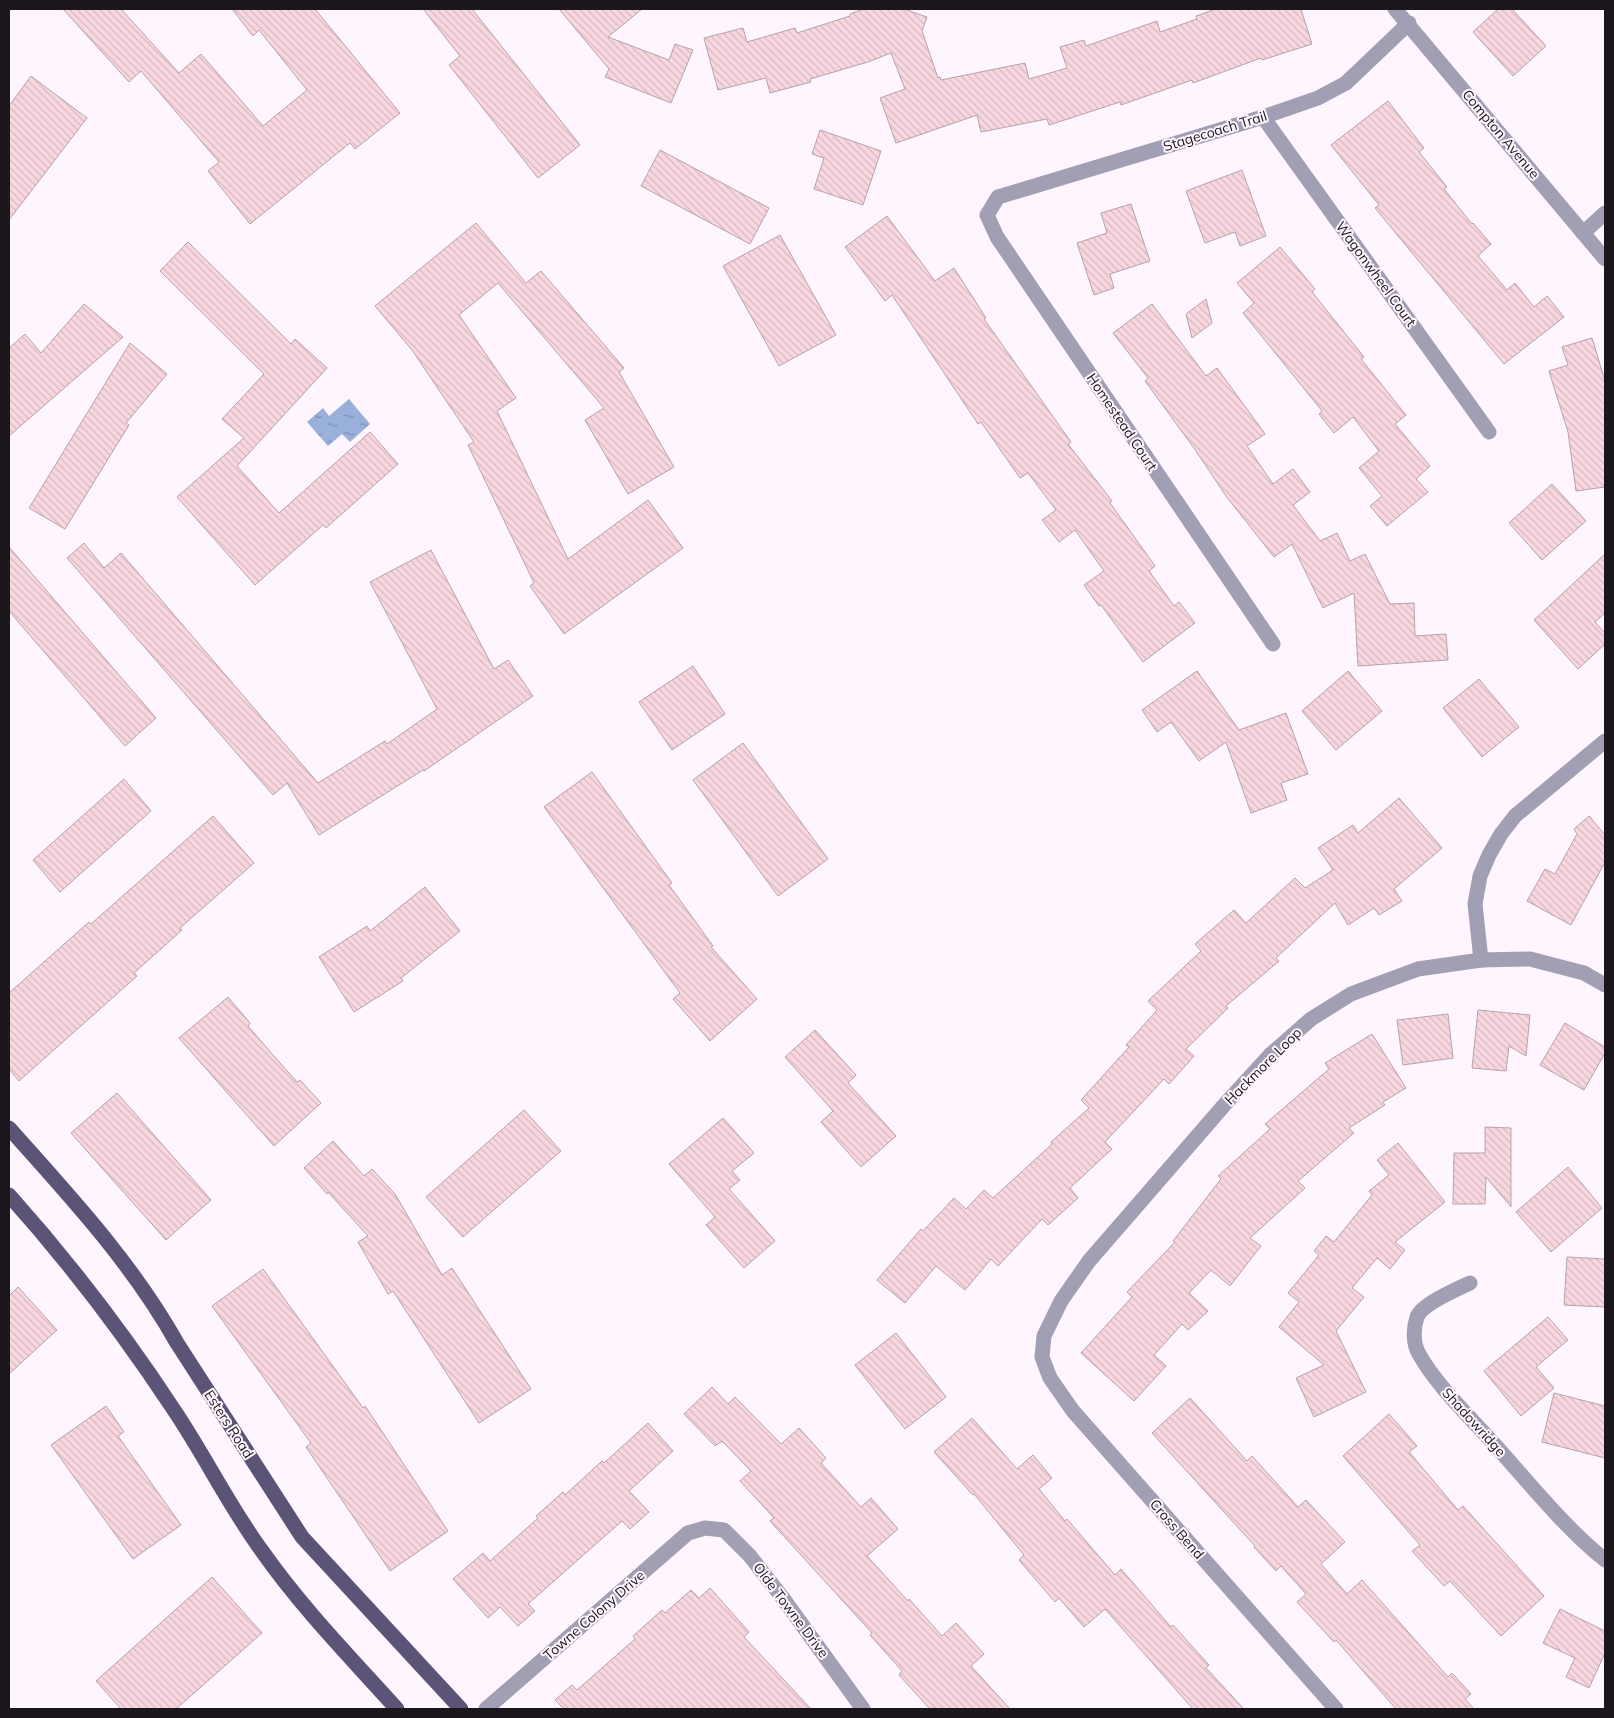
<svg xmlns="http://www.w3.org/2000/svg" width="1614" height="1718" font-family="Mulish,sans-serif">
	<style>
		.water { fill: url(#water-ripples) }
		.building { fill: url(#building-back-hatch); stroke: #b7a2a8 }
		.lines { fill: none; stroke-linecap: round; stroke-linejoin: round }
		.minor { stroke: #a29eb3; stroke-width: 15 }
		.major { stroke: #5c5477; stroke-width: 15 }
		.labels { text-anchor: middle; stroke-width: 4; stroke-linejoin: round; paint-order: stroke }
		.street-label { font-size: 14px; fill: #1b161b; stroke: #fff5fe }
	</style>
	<defs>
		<pattern id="water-ripples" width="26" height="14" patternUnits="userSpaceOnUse" patternTransform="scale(1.25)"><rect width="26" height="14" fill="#98b0da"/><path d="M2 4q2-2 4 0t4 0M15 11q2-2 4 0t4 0" fill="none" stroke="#7b8eb0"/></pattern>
		<pattern id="building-back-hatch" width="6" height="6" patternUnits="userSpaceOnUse" patternTransform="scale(1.25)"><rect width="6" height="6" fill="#f9d7e1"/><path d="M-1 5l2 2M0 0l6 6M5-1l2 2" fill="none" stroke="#d5b8c0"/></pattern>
	</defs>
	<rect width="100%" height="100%" fill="#fff5fe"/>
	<path class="water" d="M349 399 370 424 350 442 342 434 328 446 307 422 323 408 329 416Z"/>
	<g class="building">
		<path d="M63 9H121L179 73 201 54 263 126 307 90 259 30 253 36 232 9H315L400 113 355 149 350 143 250 224 208 171 219 162 141 71 129 82Z"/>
		<path d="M423 9H472L580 145 538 178 449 65 460 56Z"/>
		<path d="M559 9H642L608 37 669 60 675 44 693 50 671 103 605 77 609 69Z"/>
		<path d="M864 9H904L927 17 922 31 938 78 940 77 941 80 1025 63 1029 79 1067 68 1060 47 1084 40 1086 46 1157 21 1160 32 1197 19 1196 16 1216 9H1301L1312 44 1262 60 1261 58 1193 83 1192 80 1121 105 1120 102 1049 125 1047 119 981 132 977 115 896 143 880 98 905 89 891 53 868 62 810 79 811 82 770 93 766 78 718 90 704 38 743 28 747 42 795 28 797 33 850 16V14Z"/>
		<path d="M1498 9H1512L1546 46 1513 76 1473 32Z"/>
		<path d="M31 76 87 118 9 220V106Z"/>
		<path d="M1388 101 1424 148 1419 152 1447 187 1444 189 1472 224 1473 223 1491 244 1478 256 1507 290 1515 283 1534 307 1547 296 1564 317 1504 364 1375 208 1379 205 1331 145Z"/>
		<path d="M820 130 881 151 863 205 814 189 824 158 812 154Z"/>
		<path d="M660 150 769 208 750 244 641 186Z"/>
		<path d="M1242 170 1266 236 1240 246 1235 232 1205 243 1186 191Z"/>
		<path d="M1131 204 1150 261 1110 274 1114 288 1094 295 1077 243 1107 233 1101 213Z"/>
		<path d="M887 216 935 281 954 268 986 318 984 319 1071 442 1068 444 1112 501 1110 503 1155 566 1149 571 1174 606 1179 602 1195 623 1143 662 1101 605 1099 606 1084 585 1104 571 1075 530 1059 542 1042 520 1056 510 1028 473 1020 478 981 422 978 424 892 295 885 301 845 247Z"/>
		<path d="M476 223 526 283 541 271 624 368 619 372 674 467 628 494 585 420 604 408 498 283 459 315 516 398 497 411 568 559 648 500 683 548 564 634 530 586 534 583 468 445 474 442 412 350 375 306Z"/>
		<path d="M780 235 836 335 779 366 723 266Z"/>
		<path d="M188 242 291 344 295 339 327 368 237 466 279 513 370 432 398 464 326 528 323 525 255 585 177 497 244 438 222 419 264 374 160 271Z"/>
		<path d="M1280 247 1315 289 1312 292 1364 357 1361 359 1406 415 1395 424 1430 466 1416 479 1428 492 1387 526 1370 506 1382 496 1359 468 1379 451 1353 417 1334 433 1319 414 1322 411 1243 313 1254 303 1237 283Z"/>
		<path d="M1206 299 1212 323 1192 338 1186 314Z"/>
		<path d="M84 304 123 337 9 436V348L25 334 41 353Z"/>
		<path d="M1152 304 1206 376 1217 368 1265 434 1247 446 1273 484 1293 469 1310 492 1293 505 1320 541 1337 533 1350 561 1365 554 1390 604 1414 603 1415 636 1446 634 1448 660 1358 666 1354 593 1323 608 1292 544 1274 557 1226 496 1194 448 1145 381 1148 378 1113 333Z"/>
		<path d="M1592 338 1605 381V487L1576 491 1568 432 1549 371 1568 365 1562 347Z"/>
		<path d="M130 343 167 374 126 423 129 425 65 529 29 508Z"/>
		<path d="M1552 484 1586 521 1542 560 1509 523Z"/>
		<path d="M84 543 104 568 121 553 318 783 385 741 387 744 437 709 370 582 431 550 494 669 508 660 533 696 424 771 423 770 319 835 287 783 273 795 67 558Z"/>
		<path d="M9 547 156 718 125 746 9 611Z"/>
		<path d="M1605 554V613L1595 622 1605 633V644L1578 669 1534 620Z"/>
		<path d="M693 666 725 714 672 750 639 702Z"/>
		<path d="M1197 671 1239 730 1286 713 1308 774 1281 783 1287 800 1251 813 1226 742 1199 761 1171 722 1157 732 1142 710Z"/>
		<path d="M1348 671 1382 711 1336 750 1302 711Z"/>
		<path d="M1479 679 1519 727 1482 757 1443 708Z"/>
		<path d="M743 743 828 859 778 896 693 780Z"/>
		<path d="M592 772 672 883 669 885 713 946 711 947 757 999 710 1041 673 999 680 993 544 807Z"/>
		<path d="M124 779 151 811 60 892 33 860Z"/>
		<path d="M1399 798 1442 848 1394 889 1402 901 1379 915 1374 908 1348 925 1335 903 1276 958 1279 961 1226 1006 1228 1008 1186 1049 1194 1056 1169 1084 1164 1079 1105 1142 1112 1149 1070 1188 1078 1198 1048 1225 1042 1219 998 1266 991 1259 965 1290 936 1266 905 1303 877 1280 921 1229 923 1231 954 1198 966 1209 984 1190 993 1198 1052 1144 1051 1142 1089 1108 1081 1100 1129 1047 1126 1045 1157 1010 1148 1001 1201 951 1195 944 1234 910 1246 923 1295 878 1305 888 1333 870 1318 848 1353 825 1358 833Z"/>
		<path d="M213 816 254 863 180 928 182 930 134 973 137 976 19 1081 9 1069V993L89 922 91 924Z"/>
		<path d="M1589 816 1605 835V862L1571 925 1527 901 1545 869 1555 874 1577 834 1574 829Z"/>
		<path d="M425 887 460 931 401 978 403 981 354 1012 319 957 367 926 370 931Z"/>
		<path d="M228 997 250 1023 248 1026 273 1055 297 1082 300 1080 321 1103 274 1146 179 1038Z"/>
		<path d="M1478 1010 1530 1015 1526 1056 1509 1046 1506 1071 1472 1068Z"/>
		<path d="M1448 1014 1453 1058 1403 1065 1397 1020Z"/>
		<path d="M1565 1023 1605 1047V1053L1584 1090 1540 1065Z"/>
		<path d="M815 1030 856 1075 848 1083 896 1136 861 1167 821 1122 833 1111 785 1057Z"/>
		<path d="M1372 1034 1406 1088 1383 1102 1385 1105 1349 1128 1354 1133 1298 1181 1305 1188 1250 1238 1261 1246 1230 1286 1211 1270 1189 1293 1208 1311 1188 1330 1182 1324 1154 1355 1166 1366 1134 1401 1081 1353 1132 1297 1127 1292 1175 1242 1173 1241 1221 1179 1218 1176 1270 1129 1265 1124 1329 1069 1325 1063Z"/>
		<path d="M117 1093 211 1200 166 1240 71 1133Z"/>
		<path d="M524 1110 561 1151 463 1237 426 1197Z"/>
		<path d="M723 1118 754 1153 732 1171 740 1180 729 1189 775 1241 744 1268 706 1225 715 1217 669 1164Z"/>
		<path d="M1485 1127 1511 1128V1207L1486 1177 1485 1204H1453L1454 1153H1485Z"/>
		<path d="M333 1141 364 1176 372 1169 395 1194 442 1275 452 1268 531 1389 479 1423 393 1291 388 1294 358 1242 368 1236 328 1192 327 1194 304 1168Z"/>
		<path d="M1398 1143 1445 1202 1395 1242 1405 1250 1390 1269 1377 1258 1352 1288 1364 1297 1336 1331 1366 1392 1314 1417 1296 1378 1324 1365 1279 1327 1299 1302 1288 1293 1319 1255 1314 1251 1326 1236 1334 1242 1372 1195 1369 1191 1389 1175 1377 1160Z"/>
		<path d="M1568 1167 1602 1208 1551 1252 1516 1212Z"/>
		<path d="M1567 1257 1605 1259V1307L1564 1305Z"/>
		<path d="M263 1269 363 1408 365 1406 448 1531 390 1571 306 1447 311 1443 212 1306Z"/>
		<path d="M18 1287 57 1330 9 1374V1296Z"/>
		<path d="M1548 1317 1568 1340 1536 1367 1554 1388 1521 1416 1484 1371Z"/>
		<path d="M896 1333 946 1397 905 1429 855 1365Z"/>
		<path d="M712 1387 728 1404 735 1397 781 1444 799 1428 826 1458 821 1463 861 1507 871 1498 898 1529 867 1556 908 1601 909 1599 942 1636 956 1623 984 1654 971 1666 1010 1709H930L899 1675 902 1671 870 1635 872 1633 770 1521 774 1518 740 1481 751 1471 722 1441 715 1446 684 1414Z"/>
		<path d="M1554 1393 1605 1406V1458L1542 1442Z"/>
		<path d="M1190 1398 1247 1461 1252 1456 1298 1507 1306 1500 1345 1542 1321 1564 1347 1594 1362 1580 1448 1677 1452 1673 1471 1694 1465 1699 1474 1709H1396L1336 1640 1334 1642 1297 1602 1306 1594 1281 1566 1276 1571 1254 1547 1255 1546 1152 1433Z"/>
		<path d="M106 1406 124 1432 118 1436 181 1525 133 1559 51 1445Z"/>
		<path d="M1389 1414 1417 1446 1409 1452 1458 1510 1463 1506 1544 1596 1501 1636 1450 1581 1444 1586 1412 1551 1420 1545 1343 1456Z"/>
		<path d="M972 1418 1017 1469 1033 1455 1052 1478 1039 1489 1065 1521 1067 1519 1115 1575 1121 1569 1171 1627 1173 1625 1209 1665 1206 1668 1244 1709H1193L1105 1609 1084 1627 1059 1598 1055 1602 1019 1560 1024 1555 974 1494 973 1495 934 1452Z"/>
		<path d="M648 1423 673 1451 629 1491 649 1512 630 1529 622 1521 528 1604 535 1611 518 1626 500 1607 488 1618 453 1579 483 1553 490 1561 538 1518 536 1516 563 1492 565 1495 602 1461 604 1463Z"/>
		<path d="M212 1577 262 1633 176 1709H121L96 1681Z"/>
		<path d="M710 1588 749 1632 744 1637 811 1709H564L555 1700 572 1685 577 1690 635 1639 633 1636 662 1610 665 1613 691 1590 699 1598Z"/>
		<path d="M1560 1609 1605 1631V1653L1589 1688 1566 1677 1575 1658 1543 1643Z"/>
	</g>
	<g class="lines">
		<g class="minor">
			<path d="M1395 9 1605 259"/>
			<path d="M1263 117 1489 432"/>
			<path d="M1583 233 1605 213"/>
			<path d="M1273 644 997 237 987 215 998 197 1263 117 1318 98 1346 83 1409 23"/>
			<path d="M1481 960 1475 904 1480 876 1489 855 1501 834 1515 816 1605 741"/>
			<path d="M1470 1283C1457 1289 1422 1304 1417 1317 1413 1329 1413 1344 1419 1354 1436 1385 1471 1418 1495 1445 1530 1484 1564 1527 1605 1560"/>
			<path d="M486 1709 688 1533 705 1528 724 1530 750 1556 782 1597 863 1709"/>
			<path d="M1336 1709 1073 1411 1050 1378 1042 1357 1044 1336 1061 1301 1089 1261 1226 1103 1270 1055 1311 1019 1351 994 1418 969 1481 960 1530 959 1584 973 1605 985"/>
		</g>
		<g class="major">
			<path d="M9 1128C70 1196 132 1263 177 1343L302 1537 461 1709"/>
			<path d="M9 1195C69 1262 124 1334 174 1410 205 1456 229 1506 262 1551 302 1608 351 1658 397 1709"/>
		</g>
	</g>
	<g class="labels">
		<g class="street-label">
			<text transform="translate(1215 131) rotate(-17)" y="5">Stagecoach Trail</text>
			<text transform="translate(1501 134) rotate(50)" y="5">Compton Avenue</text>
			<text transform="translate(1376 274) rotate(54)" y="5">Wagonwheel Court</text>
			<text transform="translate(1122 422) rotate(56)" y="5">Homestead Court</text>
			<text transform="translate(1263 1066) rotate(-45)" y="5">Hackmore Loop</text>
			<text transform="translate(1474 1422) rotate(48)" y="5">Shadowridge</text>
			<text transform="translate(229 1424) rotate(57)" y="5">Esters Road</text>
			<text transform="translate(1177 1529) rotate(49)" y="5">Cross Bend</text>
			<text transform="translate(791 1610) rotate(53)" y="5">Olde Towne Drive</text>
			<text transform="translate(594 1615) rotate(-41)" y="5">Towne Colony Drive</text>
		</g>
	</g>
	<rect width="1614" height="1718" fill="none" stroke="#1b161b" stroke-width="20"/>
</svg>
